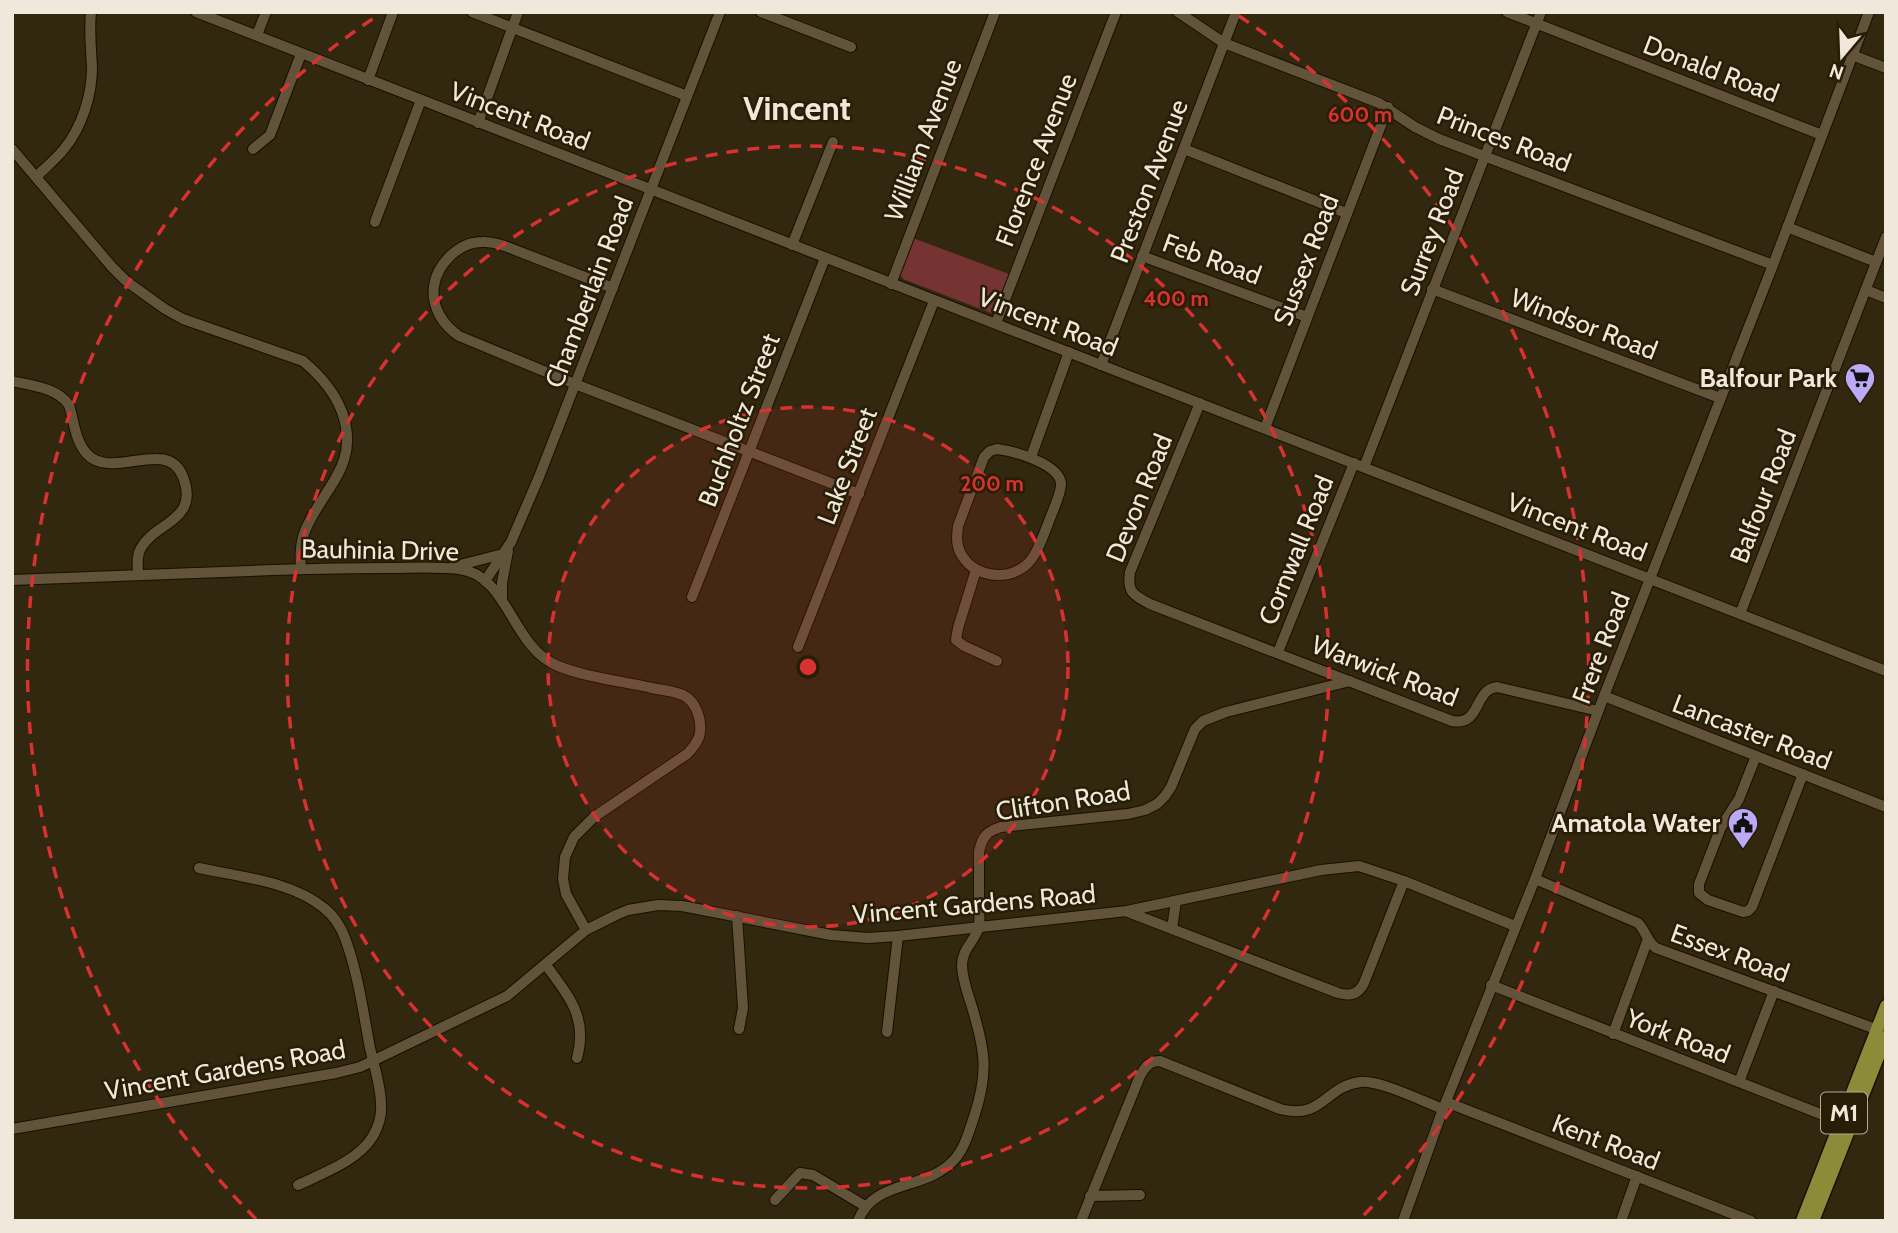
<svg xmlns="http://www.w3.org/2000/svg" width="1898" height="1233" font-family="Cabin,sans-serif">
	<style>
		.green { fill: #753432 }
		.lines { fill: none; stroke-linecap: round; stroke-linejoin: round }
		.minor-casing { stroke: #1a0f00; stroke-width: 12 }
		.major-casing { stroke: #1a0f00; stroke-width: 15 }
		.minor { stroke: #61543b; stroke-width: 10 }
		.major { stroke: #8b8b39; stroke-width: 12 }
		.ring { fill: none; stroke: #d73231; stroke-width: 3.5; stroke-dasharray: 12 9 }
		.labels { text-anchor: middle; stroke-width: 5; stroke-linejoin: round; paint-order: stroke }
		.shield { fill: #281d05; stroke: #b4ab9a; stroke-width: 2 }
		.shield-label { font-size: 24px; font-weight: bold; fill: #f0e8da }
		.street-label { font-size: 26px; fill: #f0e8da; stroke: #281d05 }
		.poi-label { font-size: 26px; font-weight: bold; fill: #f0e8da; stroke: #281d05; text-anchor: end }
		.district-label { font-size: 33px; font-weight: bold; fill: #f0e8da; stroke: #281d05 }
		.centre { fill: #d73231; stroke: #281d05; stroke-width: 3.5 }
		.ring-label { font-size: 21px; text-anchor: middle; font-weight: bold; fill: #d73231; stroke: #281d05; stroke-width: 5; stroke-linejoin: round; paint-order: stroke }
	</style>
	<rect width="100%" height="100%" fill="#32270f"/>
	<path class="green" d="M913 238 1009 274 995 312 991 313 903 279 900 274 901 271Z"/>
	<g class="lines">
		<g class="minor-casing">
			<g id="minor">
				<path d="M196 12 1886 671"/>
				<path d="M472 12 687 96"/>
				<path d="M761 12 851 47"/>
				<path d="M1178 12 1224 43 1379 103 1415 127 1439 139 1773 265"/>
				<path d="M1507 12 1822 135"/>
				<path d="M257 35 266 12"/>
				<path d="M1852 55 1886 68"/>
				<path d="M368 80 393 12"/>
				<path d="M478 123 518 12"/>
				<path d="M12 149 112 267 126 281 165 309 183 319 303 361C321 376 334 391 342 412 361 466 323 487 305 531 300 543 300 556 301 569"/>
				<path d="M253 149 270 135 301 54"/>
				<path d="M1184 149 1346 213"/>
				<path d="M37 176C46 167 56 159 64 149 82 127 92 95 92 67 91 49 89 31 91 12"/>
				<path d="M375 222 421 100"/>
				<path d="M1787 227 1876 262"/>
				<path d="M792 245 833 142"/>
				<path d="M1142 256 1307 317"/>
				<path d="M891 284 995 12"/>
				<path d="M613 288C585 277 556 266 528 255 514 250 497 241 482 242 459 242 437 264 434 286 431 307 443 325 459 336L575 384 859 494"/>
				<path d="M1432 289 1720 398"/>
				<path d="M1866 290 1886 298"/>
				<path d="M996 323 1116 12"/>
				<path d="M1101 365 1236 12"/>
				<path d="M12 381C32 386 56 387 69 405 74 421 75 441 87 454 112 481 168 436 183 477 200 521 155 522 141 548 136 556 138 565 138 574"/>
				<path d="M1200 403 1130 572C1127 592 1133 595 1150 604L1452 721C1482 726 1473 690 1497 687L1598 711"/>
				<path d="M1265 428 1388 107"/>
				<path d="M997 449C1013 451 1058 463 1061 483 1062 493 1051 514 1048 524 1042 538 1037 556 1025 566 1004 582 972 576 960 552 956 544 957 535 958 526L984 457 990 451Z"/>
				<path d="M1031 457 1069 352"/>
				<path d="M1364 467 1541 12"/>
				<path d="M452 567 503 554"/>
				<path d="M976 570 958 628 956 640 964 646 997 661"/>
				<path d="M12 580C99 576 186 574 273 570 310 569 347 568 384 568 409 568 435 566 459 569 509 575 511 647 558 666 588 678 621 681 652 688 662 690 673 691 683 695 697 702 703 722 699 737 696 744 692 749 687 754L594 817 574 837 565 857 563 879 566 894 586 930"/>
				<path d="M485 581 511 542 539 477 720 12"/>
				<path d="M692 597 825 258"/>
				<path d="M502 598V583L508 551"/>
				<path d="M1740 614 1886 237"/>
				<path d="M798 647 934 301"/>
				<path d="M1278 652 1354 463"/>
				<path d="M1604 696 1886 807"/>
				<path d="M1756 756 1739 799 1721 827 1699 884V893L1708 900 1743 912 1748 911 1752 907 1803 774"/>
				<path d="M199 868C239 877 292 881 324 908 334 916 341 927 345 938 358 973 363 1011 370 1048 374 1066 381 1086 381 1105 382 1116 378 1127 373 1136 358 1161 323 1173 298 1185"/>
				<path d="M1535 879 1638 923C1646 931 1647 942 1656 948L1881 1031"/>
				<path d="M1128 912 1338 993C1350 996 1358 995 1364 983L1404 881"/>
				<path d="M737 916 743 1008 739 1029"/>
				<path d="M1172 929 1176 901"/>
				<path d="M546 965C569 997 588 1017 577 1058"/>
				<path d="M1491 985 1846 1124"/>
				<path d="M887 1032 898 936"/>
				<path d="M1613 1034 1648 939"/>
				<path d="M1739 1082 1774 991"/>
				<path d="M1446 1102 1751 1221"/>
				<path d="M12 1129 336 1073 360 1067 507 996 586 930 616 915 628 910 658 905 682 906 831 935 868 938 898 936 1127 911 1321 870 1359 866 1404 881 1515 926"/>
				<path d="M1090 1196 1140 1195"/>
				<path d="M775 1200 800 1173 813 1175 865 1206"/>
				<path d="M858 1221C873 1179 926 1191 954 1160 965 1148 969 1131 974 1117 989 1072 985 1050 972 1007 968 994 962 979 962 965 962 949 975 941 979 927 980 921 979 912 979 905 979 887 979 870 979 852 982 837 987 831 1001 827L1128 814 1145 810 1157 804 1165 796 1171 787 1195 729 1203 721 1226 712 1350 681"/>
				<path d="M1081 1221 1140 1076C1145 1067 1149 1061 1160 1061L1280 1109C1323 1120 1324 1087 1360 1082 1380 1080 1422 1101 1443 1109"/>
				<path d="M1403 1221 1443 1109 1535 879 1604 696 1773 265 1869 12"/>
				<path d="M1621 1221 1637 1176"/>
			</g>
		</g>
		<g class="major-casing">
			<g id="major">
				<path d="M1802 1221 1886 1006"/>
				<path d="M1813 1221 1886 1037"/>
			</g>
		</g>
		<use href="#minor" class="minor"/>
		<use href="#major" class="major"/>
	</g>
	<circle cx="808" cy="667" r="260" fill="#d73231" fill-opacity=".12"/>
	<g class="ring">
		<circle cx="808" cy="667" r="260"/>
		<circle cx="808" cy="667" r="521"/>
		<path d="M256 1219A781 781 0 0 1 377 16M1239 16A781 781 0 0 1 1360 1219"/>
	</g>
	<defs>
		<g id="supermarket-pin" transform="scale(1.575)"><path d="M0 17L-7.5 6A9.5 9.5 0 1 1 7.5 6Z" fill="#bcaaf6" stroke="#281d05"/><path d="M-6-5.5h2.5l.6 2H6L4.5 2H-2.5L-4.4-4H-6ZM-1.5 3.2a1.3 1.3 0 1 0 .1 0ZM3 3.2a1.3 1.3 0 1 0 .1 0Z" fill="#111"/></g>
		<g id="civic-pin" transform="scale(1.575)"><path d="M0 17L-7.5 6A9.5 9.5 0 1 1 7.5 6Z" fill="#bcaaf6" stroke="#281d05"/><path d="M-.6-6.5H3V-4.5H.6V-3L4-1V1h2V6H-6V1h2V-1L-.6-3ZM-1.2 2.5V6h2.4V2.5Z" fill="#111"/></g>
	</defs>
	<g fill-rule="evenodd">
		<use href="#supermarket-pin" x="1860" y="378"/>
		<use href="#civic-pin" x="1743" y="823"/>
	</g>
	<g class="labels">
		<rect class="shield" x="1821" y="1092.5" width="46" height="41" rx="5"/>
		<g class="shield-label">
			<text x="1844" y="1121">M1</text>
		</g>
		<g class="street-label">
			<text transform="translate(1711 69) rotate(21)" y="9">Donald Road</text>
			<text transform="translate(520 116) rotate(21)" y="9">Vincent Road</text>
			<text transform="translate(1504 139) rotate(21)" y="9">Princes Road</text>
			<text transform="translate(923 140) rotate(-69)" y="9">William Avenue</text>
			<text transform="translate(1036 160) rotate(-69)" y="9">Florence Avenue</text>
			<text transform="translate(1149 181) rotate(-69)" y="9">Preston Avenue</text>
			<text transform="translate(1432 232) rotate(-69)" y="9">Surrey Road</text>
			<text transform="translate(1212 259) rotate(20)" y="9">Feb Road</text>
			<text transform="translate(1306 260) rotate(-69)" y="9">Sussex Road</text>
			<text transform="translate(589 292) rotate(-69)" y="9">Chamberlain Road</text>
			<text transform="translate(1048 322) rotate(21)" y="9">Vincent Road</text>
			<text transform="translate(1584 324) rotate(21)" y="9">Windsor Road</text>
			<text transform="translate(739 420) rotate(-69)" y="9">Buchholtz Street</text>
			<text transform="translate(847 466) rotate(-69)" y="9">Lake Street</text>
			<text transform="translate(1763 496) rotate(-69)" y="9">Balfour Road</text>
			<text transform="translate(1139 498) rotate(-68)" y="9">Devon Road</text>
			<text transform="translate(1577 527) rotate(21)" y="9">Vincent Road</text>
			<text transform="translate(380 550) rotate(1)" y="9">Bauhinia Drive</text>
			<text transform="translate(1296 550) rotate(-68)" y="9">Cornwall Road</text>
			<text transform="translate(1601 648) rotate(-69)" y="9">Frere Road</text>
			<text transform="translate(1385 671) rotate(21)" y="9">Warwick Road</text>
			<text transform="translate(1752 732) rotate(21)" y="9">Lancaster Road</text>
			<text transform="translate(1063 801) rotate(-9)" y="9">Clifton Road</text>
			<text transform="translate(974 904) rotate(-5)" y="9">Vincent Gardens Road</text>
			<text transform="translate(1730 953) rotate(20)" y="9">Essex Road</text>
			<text transform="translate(1678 1036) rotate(21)" y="9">York Road</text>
			<text transform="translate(225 1070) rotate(-10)" y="9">Vincent Gardens Road</text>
			<text transform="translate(1606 1142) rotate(21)" y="9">Kent Road</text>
		</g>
		<g class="poi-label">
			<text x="1837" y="387">Balfour Park</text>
			<text x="1720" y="832">Amatola Water</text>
		</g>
		<g class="district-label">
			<text x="797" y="120">Vincent</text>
		</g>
	</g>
	<circle cx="808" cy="667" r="10" class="centre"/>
	<g class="ring-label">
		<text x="1360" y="122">600 m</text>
		<text x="1176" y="306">400 m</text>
		<text x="992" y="491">200 m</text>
	</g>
	<rect width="1898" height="1233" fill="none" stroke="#f0e8da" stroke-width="28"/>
	<g transform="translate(1842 56) rotate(199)" stroke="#281d05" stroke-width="5" paint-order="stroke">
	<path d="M0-5L12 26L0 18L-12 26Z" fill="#f0e8da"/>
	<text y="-10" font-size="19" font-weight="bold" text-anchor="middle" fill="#f0e8da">N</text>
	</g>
</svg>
